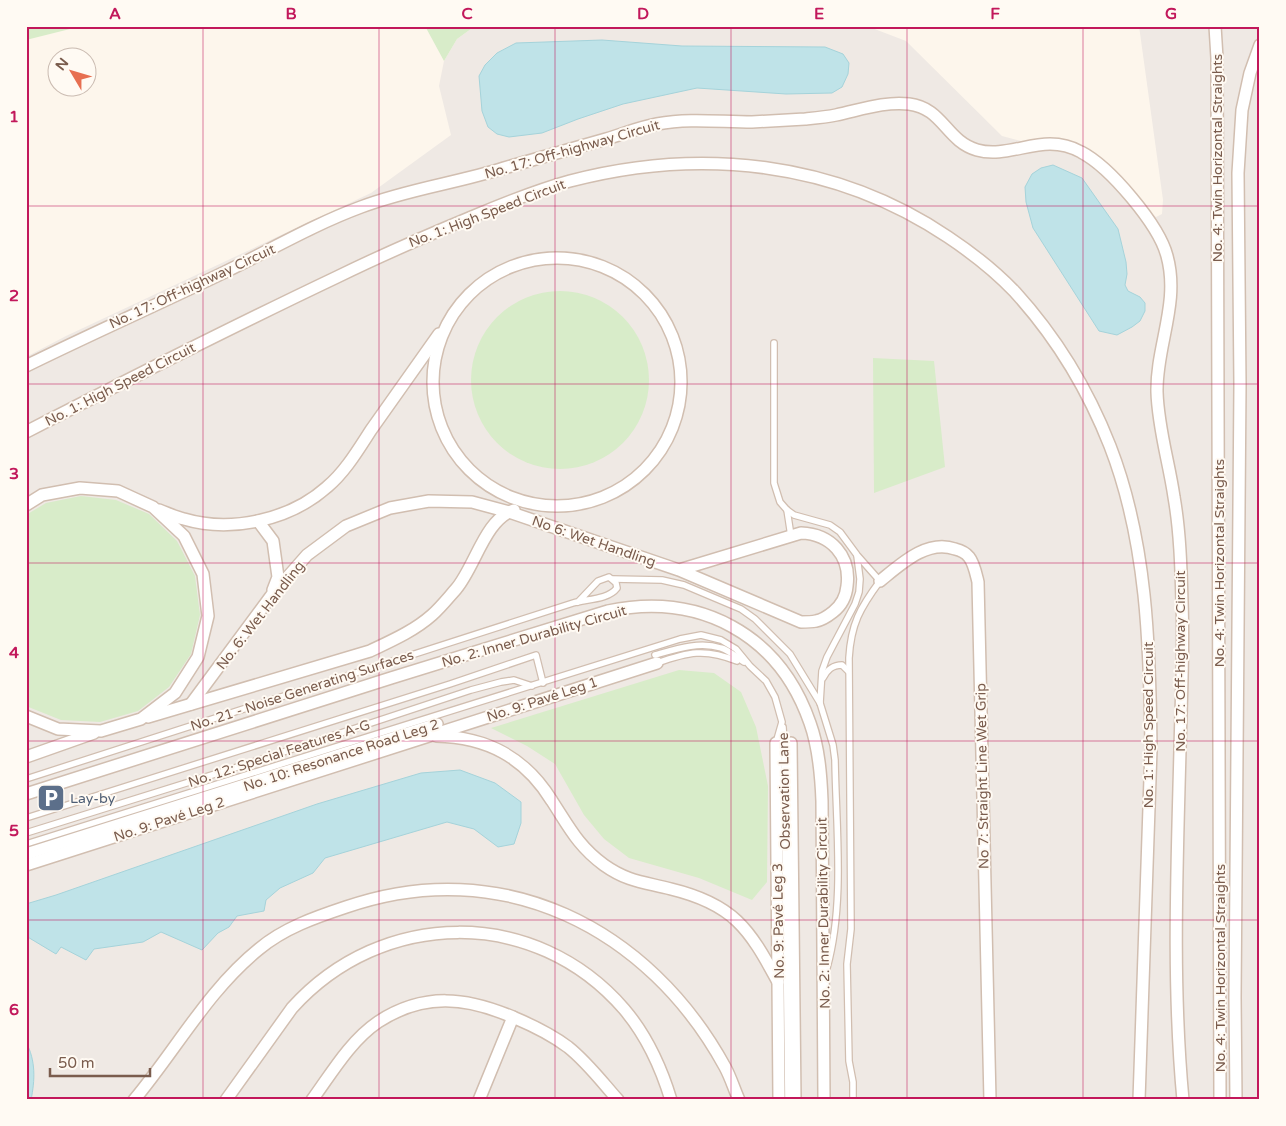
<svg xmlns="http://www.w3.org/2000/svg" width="1286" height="1126" font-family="'Varela Round',sans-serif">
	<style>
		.industrial { fill: #efe9e4 }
		.green { fill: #d8ecc9 }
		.water { fill: #bfe3e8; stroke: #a5d3da }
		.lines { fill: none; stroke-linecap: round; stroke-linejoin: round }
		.service-casing { stroke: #d1beb0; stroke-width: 8 }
		.minor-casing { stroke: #d1beb0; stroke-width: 14 }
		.service { stroke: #fff; stroke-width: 5.5 }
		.minor { stroke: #fff; stroke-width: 11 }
		.grid { fill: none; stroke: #c2185b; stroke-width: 1; stroke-opacity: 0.55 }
		.labels { text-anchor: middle; stroke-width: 4; stroke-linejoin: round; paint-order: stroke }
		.street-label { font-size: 14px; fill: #7a5c4d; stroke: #fffaf3 }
		.service-label { font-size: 14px; fill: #4e5e75; stroke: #fffaf3; text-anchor: start }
		.neatline { fill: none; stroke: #c2185b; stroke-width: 2 }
		.grid-label { font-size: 16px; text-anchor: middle; font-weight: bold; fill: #c2185b }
	</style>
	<rect width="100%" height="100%" fill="#fdf6ec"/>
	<path class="industrial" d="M475 26H862L872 28 906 41 1002 136 1025 142 1074 146 1156 217 1162 214 1163 200 1139 26H1260V1100H26V357L66 336 371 193 451 135 439 86 444 61 457 39Z"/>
	<g class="green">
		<path d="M26 26H82L26 40Z"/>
		<path d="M425 26H475L457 39 444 61Z"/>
		<circle cx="560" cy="380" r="89"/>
		<path d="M873 358 934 361 945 467 874 493Z"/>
		<path d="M81 496 116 500 149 514 177 541 195 576 200 615 191 654 169 687 138 711 100 722 61 720 26 706V515L46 503Z"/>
		<path d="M679 670 714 673 741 692 756 727 768 786 767 882 752 900 699 878 629 858 604 839 584 815 555 764 527 746 491 728Z"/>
	</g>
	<g class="water">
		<path d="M602 40 682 46 825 47 843 54 849 63 848 74 842 87 832 93 786 94 697 88 623 104 578 119 542 133 509 137 497 134 488 127 482 111 479 76 485 65 497 53 516 43Z"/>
		<path d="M1053 165 1082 178 1118 229 1126 262 1127 274 1125 285 1128 291 1140 297 1145 303V311L1140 321 1132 327 1117 335 1099 331 1033 228 1026 202 1025 187 1032 174 1041 168Z"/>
		<path d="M460 770 495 783 521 802V823L514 844 498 847 474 829 447 822 325 858 313 873 280 888 266 900 264 911 237 916 229 927 218 933 202 950 161 932 143 942 94 949 86 960 61 947 56 954 26 936V904L56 895 317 804 421 773Z"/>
		<path d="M26 1042C36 1061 35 1080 31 1100H26Z"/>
	</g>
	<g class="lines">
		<g class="service-casing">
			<g id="service">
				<path d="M774 343V483L780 502 787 510 794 515 830 525 840 532 857 555 880 581C860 608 851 624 849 658L851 929 847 964 849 1061 853 1082V1100"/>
				<path d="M787 510 791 536"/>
				<path d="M613 579 662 580 684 585 741 609 755 619 790 654 820 703 833 745 835 760C836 827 845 903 827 968"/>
				<path d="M655 655C676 649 699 641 721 648 729 650 737 658 744 662"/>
				<path d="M657 663C688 652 705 648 737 661"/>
				<path d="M823 678C827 670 832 665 842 665L848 671"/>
				<path d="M820 703 822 671 827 657 855 604 859 592 860 579 857 556"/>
				<path d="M783 727 784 744 788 1100"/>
				<path d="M26 779 573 603C586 599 608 600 617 588L616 583 609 577 598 581 578 602"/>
				<path d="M26 818 450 684 536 655 543 683"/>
				<path d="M26 833 247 764 471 690 501 682 514 680 532 686"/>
				<path d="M26 844 680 639 701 635 721 640 736 649 750 666 766 681 775 697 782 722 776 743"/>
			</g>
		</g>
		<g class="minor-casing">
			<g id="minor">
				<path d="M1215 26 1217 58 1220 1100"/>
				<circle cx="557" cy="382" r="124"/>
				<path d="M26 366C93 333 161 303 227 271 272 249 315 224 361 207 408 189 457 183 504 168 538 158 572 149 606 139 623 134 640 127 657 124 690 118 719 122 752 122 769 121 787 120 805 119 815 118 826 117 836 115 860 110 885 101 909 104 943 108 946 141 977 150 1001 157 1026 144 1050 144 1061 144 1072 147 1081 152 1110 167 1159 225 1167 256 1180 303 1156 346 1157 392 1158 428 1169 462 1174 497 1180 531 1181 567 1182 602 1184 652 1181 701 1180 750 1177 867 1172 984 1183 1100"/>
				<path d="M26 432C129 379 232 327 337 277 382 255 428 235 474 216 505 203 537 190 570 181 700 147 835 161 948 237 972 253 995 271 1015 292 1055 336 1088 390 1110 446 1147 541 1150 647 1151 749L1139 1100"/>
				<path d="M26 505 42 495 80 488 118 491 153 507 184 536 203 574 208 616 198 657 175 693 141 719 101 731 58 729 26 716"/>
				<path d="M159 510C167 513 175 517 184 519 231 533 290 520 327 487 345 472 358 450 371 430 394 398 416 366 439 334"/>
				<path d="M258 521 273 541 278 577 273 590"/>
				<path d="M880 581C901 564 927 539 955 549 959 550 966 553 969 557 974 563 976 574 978 582L990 1100"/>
				<path d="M191 704 271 596 307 555 346 526 390 508 429 501 472 502 509 512 679 570 801 622C805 622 811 622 816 621 822 620 828 616 833 612 842 605 846 597 847 586 851 556 831 534 801 533L679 570"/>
				<path d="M148 717 370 651C391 641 414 631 432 615 441 607 448 598 456 589 475 567 485 519 514 510"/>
				<path d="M436 736C487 737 525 757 552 801 569 827 578 846 604 865 628 882 644 882 671 889 733 904 749 928 778 982"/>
				<path d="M776 743 779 1100"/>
				<path d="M791 743 795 1100"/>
				<path d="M26 757 94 733"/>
				<path d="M26 794 391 678 608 611C700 592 779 634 810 723 819 748 821 775 822 801L824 1100"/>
				<path d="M26 854 437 724"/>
				<path d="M26 865 657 663"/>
				<path d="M134 1100C176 1050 208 990 259 949 284 928 316 917 346 907 502 853 649 928 725 1067 731 1078 734 1089 739 1100"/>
				<path d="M226 1100 292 1008C382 908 535 906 624 1009 647 1036 661 1067 671 1100"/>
				<path d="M312 1100C331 1074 350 1041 378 1022 424 992 467 997 515 1018 534 1026 552 1035 568 1047 587 1062 602 1082 618 1100"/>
				<path d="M479 1100 513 1017"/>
				<path d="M1236 1100 1235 997 1240 385 1238 173 1242 110 1250 73 1260 45"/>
			</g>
		</g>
		<use href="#service" class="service"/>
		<use href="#minor" class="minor"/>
	</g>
	<path class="grid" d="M203 26V1100M379 26V1100M555 26V1100M731 26V1100M907 26V1100M1083 26V1100M26 206H1260M26 384H1260M26 563H1260M26 741H1260M26 920H1260"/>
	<defs>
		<g id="parking-square" transform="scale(1.4375)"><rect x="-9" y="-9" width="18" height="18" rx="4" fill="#5c6f8a" stroke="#fffaf3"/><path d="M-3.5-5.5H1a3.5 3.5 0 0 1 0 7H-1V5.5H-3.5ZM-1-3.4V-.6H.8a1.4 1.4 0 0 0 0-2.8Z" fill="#fff"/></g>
	</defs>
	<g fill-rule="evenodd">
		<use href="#parking-square" x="51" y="798"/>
	</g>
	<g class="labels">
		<g class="street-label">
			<text transform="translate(572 149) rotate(-16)" y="5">No. 17: Off-highway Circuit</text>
			<text transform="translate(1217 158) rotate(-90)" y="5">No. 4: Twin Horizontal Straights</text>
			<text transform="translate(487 213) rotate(-21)" y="5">No. 1: High Speed Circuit</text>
			<text transform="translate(192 286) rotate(-25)" y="5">No. 17: Off-highway Circuit</text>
			<text transform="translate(120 384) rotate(-27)" y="5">No. 1: High Speed Circuit</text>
			<text transform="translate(594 541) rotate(19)" y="5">No 6: Wet Handling</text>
			<text transform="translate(1219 563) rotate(-90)" y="5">No. 4: Twin Horizontal Straights</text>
			<text transform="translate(260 615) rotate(-52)" y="5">No. 6: Wet Handling</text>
			<text transform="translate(534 636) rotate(-16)" y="5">No. 2: Inner Durability Circuit</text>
			<text transform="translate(1180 661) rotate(-90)" y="5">No. 17: Off-highway Circuit</text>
			<text transform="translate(302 690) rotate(-18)" y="5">No. 21 - Noise Generating Surfaces</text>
			<text transform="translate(542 699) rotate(-18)" y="5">No. 9: Pavé Leg 1</text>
			<text transform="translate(1148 725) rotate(-90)" y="5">No. 1: High Speed Circuit</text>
			<text transform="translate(279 753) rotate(-18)" y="5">No. 12: Special Features A-G</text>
			<text transform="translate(341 755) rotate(-18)" y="5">No. 10: Resonance Road Leg 2</text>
			<text transform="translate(982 776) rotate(-91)" y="5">No 7: Straight Line Wet Grip</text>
			<text transform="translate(784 791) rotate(-91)" y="5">Observation Lane</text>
			<text transform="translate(169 819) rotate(-18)" y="5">No. 9: Pavé Leg 2</text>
			<text transform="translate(823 913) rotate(-91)" y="5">No. 2: Inner Durability Circuit</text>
			<text transform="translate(778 921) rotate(-91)" y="5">No. 9: Pavé Leg 3</text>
			<text transform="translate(1220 968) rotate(-90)" y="5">No. 4: Twin Horizontal Straights</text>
		</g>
		<g class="service-label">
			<text x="70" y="803">Lay-by</text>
		</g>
	</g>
	<rect width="1286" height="1126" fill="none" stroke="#fffaf3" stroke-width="55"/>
	<g transform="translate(72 72) rotate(308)"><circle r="24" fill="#fffaf3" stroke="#cabbb1"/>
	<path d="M0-4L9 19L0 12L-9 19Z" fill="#e76f51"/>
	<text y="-8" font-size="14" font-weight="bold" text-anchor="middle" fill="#7a5c4d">N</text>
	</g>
	<path d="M50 1068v8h100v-8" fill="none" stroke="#7a5c4d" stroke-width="2.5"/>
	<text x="58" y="1068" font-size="15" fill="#7a5c4d" stroke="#fffaf3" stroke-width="4" paint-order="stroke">50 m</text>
	<rect x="28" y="28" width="1230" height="1070" class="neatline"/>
	<g class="grid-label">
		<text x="115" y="19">A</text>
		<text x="291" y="19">B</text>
		<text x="467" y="19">C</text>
		<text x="643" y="19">D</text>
		<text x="819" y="19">E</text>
		<text x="995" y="19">F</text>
		<text x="1171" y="19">G</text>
		<text x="14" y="122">1</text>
		<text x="14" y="301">2</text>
		<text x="14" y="479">3</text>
		<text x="14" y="658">4</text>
		<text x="14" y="836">5</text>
		<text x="14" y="1015">6</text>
	</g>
</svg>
